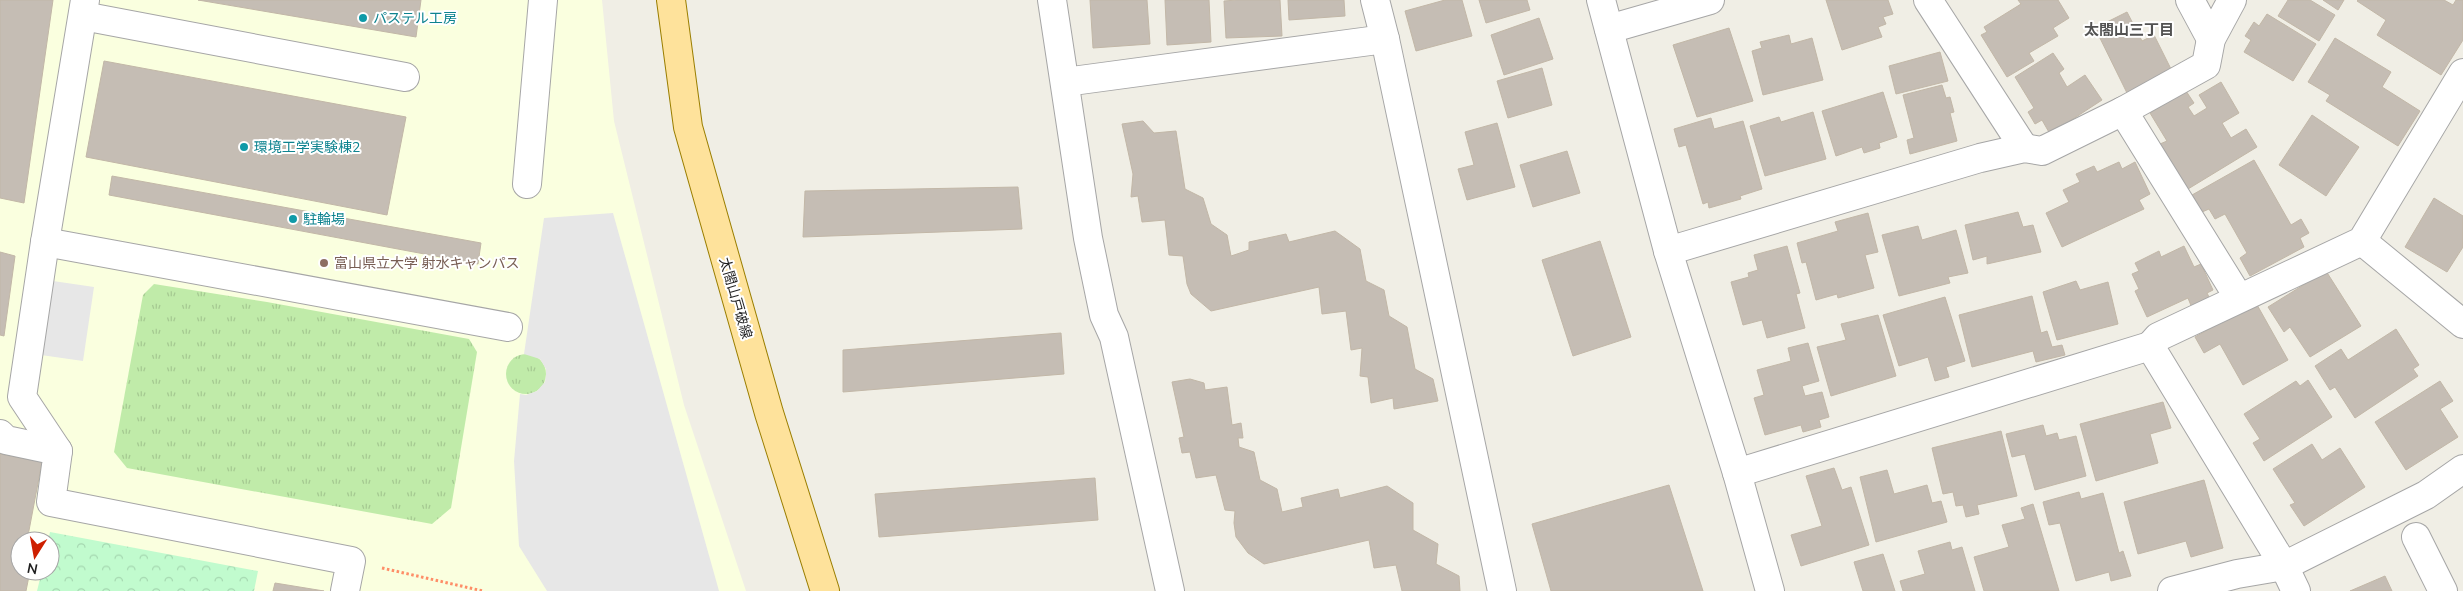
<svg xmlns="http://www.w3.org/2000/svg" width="2463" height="591" font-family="'Nunito Sans','Noto Sans JP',sans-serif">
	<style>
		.education { fill: #faffdf; fill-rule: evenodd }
		.grass { fill: url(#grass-tufts) }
		.park { fill: url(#park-crowns) }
		.parking { fill: #e7e7e7 }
		.building { fill: #c5bdb4; stroke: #c2b7a7 }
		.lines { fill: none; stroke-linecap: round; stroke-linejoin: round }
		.minor-casing { stroke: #a6a6a6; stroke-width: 30 }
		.major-casing { stroke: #9a7e00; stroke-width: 30 }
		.path { stroke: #fe8e68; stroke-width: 3; stroke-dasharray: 2.5 2.5; stroke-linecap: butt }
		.minor { stroke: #fff; stroke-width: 28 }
		.major { stroke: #fee29b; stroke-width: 28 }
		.culture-dot { fill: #0f9aa8; stroke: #fff; stroke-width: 2 }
		.education-dot { fill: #8d6e63; stroke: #fff; stroke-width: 2 }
		.labels { text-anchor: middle; stroke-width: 4; stroke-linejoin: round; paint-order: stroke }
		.culture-label { font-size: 14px; fill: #0d838f; stroke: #fff; text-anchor: start }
		.education-label { font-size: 14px; fill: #785e54; stroke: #fff; text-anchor: start }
		.street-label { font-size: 14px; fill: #1f1f1f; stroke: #fff }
		.neighbourhood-label { font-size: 15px; font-weight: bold; fill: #525252; stroke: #fff }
	</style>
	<defs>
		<pattern id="grass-tufts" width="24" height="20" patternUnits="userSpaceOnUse" patternTransform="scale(1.25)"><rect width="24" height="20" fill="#c0eba9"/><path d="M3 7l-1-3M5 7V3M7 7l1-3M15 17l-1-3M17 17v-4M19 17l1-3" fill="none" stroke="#a5c991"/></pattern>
		<pattern id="park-crowns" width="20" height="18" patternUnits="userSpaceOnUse" patternTransform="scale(1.25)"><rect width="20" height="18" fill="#c1fbce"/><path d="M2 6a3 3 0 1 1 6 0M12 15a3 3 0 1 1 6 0" fill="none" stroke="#a5d7b0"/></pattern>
	</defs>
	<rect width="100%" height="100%" fill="#f0eee5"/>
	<path class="education" d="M0 0H602L614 121 684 405 746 591H0ZM20 541H50V571H20Z"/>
	<g class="grass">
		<path d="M154 284 267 302 469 339 477 352 451 508 432 524 127 468 114 452 143 295Z"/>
		<circle cx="526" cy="374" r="20"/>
	</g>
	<path class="park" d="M50 532 258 571 254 591H37L42 571H50V541H48Z"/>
	<g class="parking">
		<path d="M613 213 719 591H547L519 546 514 461 520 394 526 395 537 391 545 382 546 375V369L540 359 524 354 544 218Z"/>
		<path d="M53 281 94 287 83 361 41 355Z"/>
	</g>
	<g class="building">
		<path d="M0 0H53L24 203 0 198Z"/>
		<path d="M198 0H421L416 37Z"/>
		<path d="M1090 0H1147L1150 44 1093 48Z"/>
		<path d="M1165 0H1209L1211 42 1167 45Z"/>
		<path d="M1236 0H1280L1282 36 1226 38 1224 1Z"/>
		<path d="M1288 0H1344L1345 16 1289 20Z"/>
		<path d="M1445 0H1462L1472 36 1416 51 1405 11Z"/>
		<path d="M1479 0H1527L1530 10 1486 23Z"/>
		<path d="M1826 0H1888L1893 14 1883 17 1886 24 1878 27 1882 37 1842 50Z"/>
		<path d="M2018 0H2058L2069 18 2053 28 2058 36 2029 53 2034 61 2007 77 1981 35 1987 32 1984 27 2021 4Z"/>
		<path d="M2288 0H2310L2335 15 2319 41 2278 16Z"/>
		<path d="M2323 0H2344L2338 10Z"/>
		<path d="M2358 0H2444L2453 5 2456 0H2463V40L2441 75 2377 35 2386 20 2357 1Z"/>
		<path d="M2127 12 2142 41 2154 35 2172 71 2127 93 2095 28Z"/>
		<path d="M2267 14 2316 44 2293 81 2244 52 2251 40 2245 36 2254 22 2259 26Z"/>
		<path d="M1539 18 1553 59 1504 75 1491 35Z"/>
		<path d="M1729 28 1753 101 1697 117 1673 45Z"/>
		<path d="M1789 35 1791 44 1812 38 1823 80 1763 95 1752 51 1762 48 1760 42Z"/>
		<path d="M2335 38 2391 72 2382 87 2420 111 2398 146 2326 101 2330 95 2308 82Z"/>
		<path d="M1940 52 1948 81 1896 94 1889 66Z"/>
		<path d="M2053 53 2064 69 2059 73 2067 87 2085 75 2102 100 2050 134 2042 120 2035 124 2028 112 2034 108 2015 77Z"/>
		<path d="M104 61 406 117 387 215 86 157Z"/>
		<path d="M1542 68 1552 105 1508 118 1497 81Z"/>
		<path d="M2221 82 2239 113 2222 123 2231 138 2246 129 2257 147 2188 189 2160 144 2167 141 2150 113 2186 91 2194 103 2188 107 2194 116 2207 108 2199 95Z"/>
		<path d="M1942 85 1946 98 1950 97 1954 112 1950 113 1957 141 1910 154 1907 140 1914 138 1903 95Z"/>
		<path d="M1883 92 1897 137 1879 143 1880 148 1864 153 1862 147 1836 156 1822 111Z"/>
		<path d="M1813 112 1826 159 1765 176 1750 126 1779 117 1781 122Z"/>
		<path d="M2312 115 2359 147 2326 196 2279 165Z"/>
		<path d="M1711 118 1714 129 1743 121 1762 189 1740 196 1741 199 1709 208 1708 202 1703 204 1686 145 1679 147 1674 129Z"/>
		<path d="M1143 121 1154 133 1176 131 1185 189 1203 198 1211 224 1227 235 1231 256 1249 250V242L1286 234 1289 242 1335 231 1360 249 1366 281 1384 290 1389 316 1407 327 1415 369 1433 379 1438 401 1394 409 1393 398 1371 403 1368 377 1360 376 1362 348 1351 350 1346 311 1322 314 1319 287 1211 311 1191 294 1187 284 1183 256 1169 255 1165 220 1142 222 1138 196 1131 197 1133 174 1122 124Z"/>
		<path d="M1497 123 1515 187 1467 200 1458 169 1474 165 1465 132Z"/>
		<path d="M1567 151 1580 193 1533 207 1520 165Z"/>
		<path d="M2254 160 2291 225 2301 219 2309 233 2300 238 2304 247 2250 276 2240 258 2247 253 2225 214 2215 219 2209 209 2202 212 2192 195Z"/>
		<path d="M2119 162 2122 169 2135 162 2150 194 2139 200 2144 209 2062 247 2046 213 2069 202 2063 190 2080 182 2076 174 2094 166 2097 172Z"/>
		<path d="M112 176 481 243 478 264 109 195Z"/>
		<path d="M1018 187 1022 229 803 237 805 191Z"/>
		<path d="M2434 198 2463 216V247L2447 272 2405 247Z"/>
		<path d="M2018 212 2023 227 2033 225 2041 252 1987 264V256L1973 260 1965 225Z"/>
		<path d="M1868 213 1878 252 1865 255 1874 288 1838 298 1837 294 1816 300 1806 262 1802 263 1797 243 1838 231 1835 222Z"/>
		<path d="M1918 226 1922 240 1956 230 1968 273 1948 277 1950 283 1899 296 1882 235Z"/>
		<path d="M1600 241 1631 337 1573 356 1542 260Z"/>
		<path d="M1787 246 1800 293 1796 294 1805 328 1767 338 1762 320 1743 325 1731 282 1749 277 1748 273 1758 270 1754 255Z"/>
		<path d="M2184 246 2194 267 2201 264 2213 290 2207 293 2210 299 2192 308 2188 298 2147 317 2135 291 2139 289 2132 274 2139 271 2135 263 2159 251 2161 257Z"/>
		<path d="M0 252 15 256 4 336 0 335Z"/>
		<path d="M2326 271 2361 326 2310 357 2290 327 2284 332 2268 307Z"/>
		<path d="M2076 281 2080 290 2108 282 2118 324 2057 340 2043 292Z"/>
		<path d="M2032 296 2041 333 2047 331 2052 347 2062 345 2065 355 2036 362 2033 351 1972 367 1959 315Z"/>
		<path d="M1945 297 1965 361 1946 367 1949 377 1935 381 1928 357 1899 366 1883 315Z"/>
		<path d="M2256 303 2288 360 2243 385 2220 344 2204 353 2195 337Z"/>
		<path d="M1878 315 1896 376 1831 396 1817 347 1846 340 1841 324Z"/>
		<path d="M2396 329 2419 365 2413 369 2418 376 2355 418 2335 387 2330 390 2315 366 2341 349 2348 360Z"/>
		<path d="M1061 333 1064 374 843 392V350Z"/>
		<path d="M1808 343 1819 381 1802 386 1805 396 1822 392 1829 417 1819 420 1821 427 1803 432 1801 425 1765 435 1754 398 1764 395 1757 370 1791 361 1788 348Z"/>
		<path d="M1190 379 1204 383 1205 390 1227 387 1232 425 1241 423 1243 438H1238L1239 447 1254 452 1260 480 1277 489 1282 512 1303 507 1301 498 1338 489 1340 498 1387 486 1413 503V530L1438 544 1436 564 1459 576 1460 591H1402L1396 565 1374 568 1369 540 1264 564 1248 553 1236 537 1234 523 1235 511 1225 510 1216 475 1196 478 1190 452 1182 453 1179 438 1184 437 1172 382Z"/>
		<path d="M2308 380 2332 417 2264 461 2253 443 2260 439 2244 414 2296 381 2300 386Z"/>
		<path d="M2440 381 2453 401 2440 409 2458 437 2406 470 2375 422Z"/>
		<path d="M2163 402 2171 428 2150 434 2158 463 2096 481 2080 424Z"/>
		<path d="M2043 425 2046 436 2057 433 2059 440 2076 436 2086 476 2035 490 2025 454 2012 457 2006 434Z"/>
		<path d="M2001 431 2017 496 1977 505 1979 514 1966 517 1963 505 1956 506 1953 492 1943 494 1932 448Z"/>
		<path d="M2312 444 2322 460 2340 448 2365 487 2304 526 2290 505 2295 503 2273 469Z"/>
		<path d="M0 454 42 462 27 541H20V571H30L26 591H0Z"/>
		<path d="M1834 468 1842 490 1851 487 1869 545 1801 566 1791 535 1822 526 1806 476Z"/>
		<path d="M1887 470 1894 494 1927 485 1932 503 1941 501 1947 522 1876 542 1860 477Z"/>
		<path d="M1095 478 1098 520 879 537 875 494Z"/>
		<path d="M2204 480 2223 548 2191 557 2186 541 2138 554 2124 502Z"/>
		<path d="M1669 485 1703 591H1551L1532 524Z"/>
		<path d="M2079 492 2081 499 2103 493 2119 553 2123 551 2131 576 2111 581 2109 572 2076 581 2060 523 2049 525 2043 502Z"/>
		<path d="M2033 504 2059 591H1984L1974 557 2009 547 2002 525 2025 519 2021 508Z"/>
		<path d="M1950 542 1952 550 1962 547 1975 591H1903L1900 581 1925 574 1918 551Z"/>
		<path d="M1883 554 1895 591H1863L1854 562Z"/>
		<path d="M2385 576 2392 591H2350Z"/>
		<path d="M275 583 324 591H273Z"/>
	</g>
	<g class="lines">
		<g class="minor-casing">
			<g id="minor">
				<path d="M1052 0 1088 238 1104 315 1114 337 1170 591"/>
				<path d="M1375 0 1385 39"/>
				<path d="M1601 0 1668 251 1737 473 1770 591"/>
				<path d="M1928 0 2024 148"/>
				<path d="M2190 0 2211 39"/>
				<path d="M83 16 405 77"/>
				<path d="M1609 29 1710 0"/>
				<path d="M1065 82 1385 39 1502 591"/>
				<path d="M2123 111 2239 298"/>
				<path d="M527 184 543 0"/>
				<path d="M2362 241 2463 324"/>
				<path d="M45 242 508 327"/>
				<path d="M1668 251 1980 158 2024 148 2042 151 2123 111 2206 65 2211 39 2232 0"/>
				<path d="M2150 346 2158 337 2362 241 2463 73"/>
				<path d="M0 434 6 440 58 451 51 502 351 561 345 591"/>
				<path d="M58 451 22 397 45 242 85 0"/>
				<path d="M1737 473 2150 346 2284 566 2296 591"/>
				<path d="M2416 537 2443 591"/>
				<path d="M2172 591 2237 574 2284 566 2426 495 2463 469"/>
			</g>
		</g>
		<g class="major-casing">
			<path id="major" d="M671 0 688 127 769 413 825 591"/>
		</g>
		<path class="path" d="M382 568 483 591"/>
		<use href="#minor" class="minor"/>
		<use href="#major" class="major"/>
	</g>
	<g class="culture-dot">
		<circle cx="363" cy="18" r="5"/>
		<circle cx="244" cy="147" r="5"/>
		<circle cx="293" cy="219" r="5"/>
	</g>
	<circle class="education-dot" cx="324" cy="263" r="5"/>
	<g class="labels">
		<g class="culture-label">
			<text x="373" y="23">パステル工房</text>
			<text x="254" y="152">環境工学実験棟2</text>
			<text x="303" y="224">駐輪場</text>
		</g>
		<g class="education-label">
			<text x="334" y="268">富山県立大学 射水キャンパス</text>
		</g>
		<g class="street-label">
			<text transform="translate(736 298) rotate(74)" y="5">太閤山戸破線</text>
		</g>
		<g class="neighbourhood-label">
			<text x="2129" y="35">太閤山三丁目</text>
		</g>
	</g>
	<g transform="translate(35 556) rotate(191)"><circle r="24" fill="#ffffff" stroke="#a5a5a5"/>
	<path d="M0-4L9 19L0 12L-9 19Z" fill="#ce1f00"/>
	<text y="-8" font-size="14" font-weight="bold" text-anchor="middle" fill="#1f1f1f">N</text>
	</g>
</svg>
